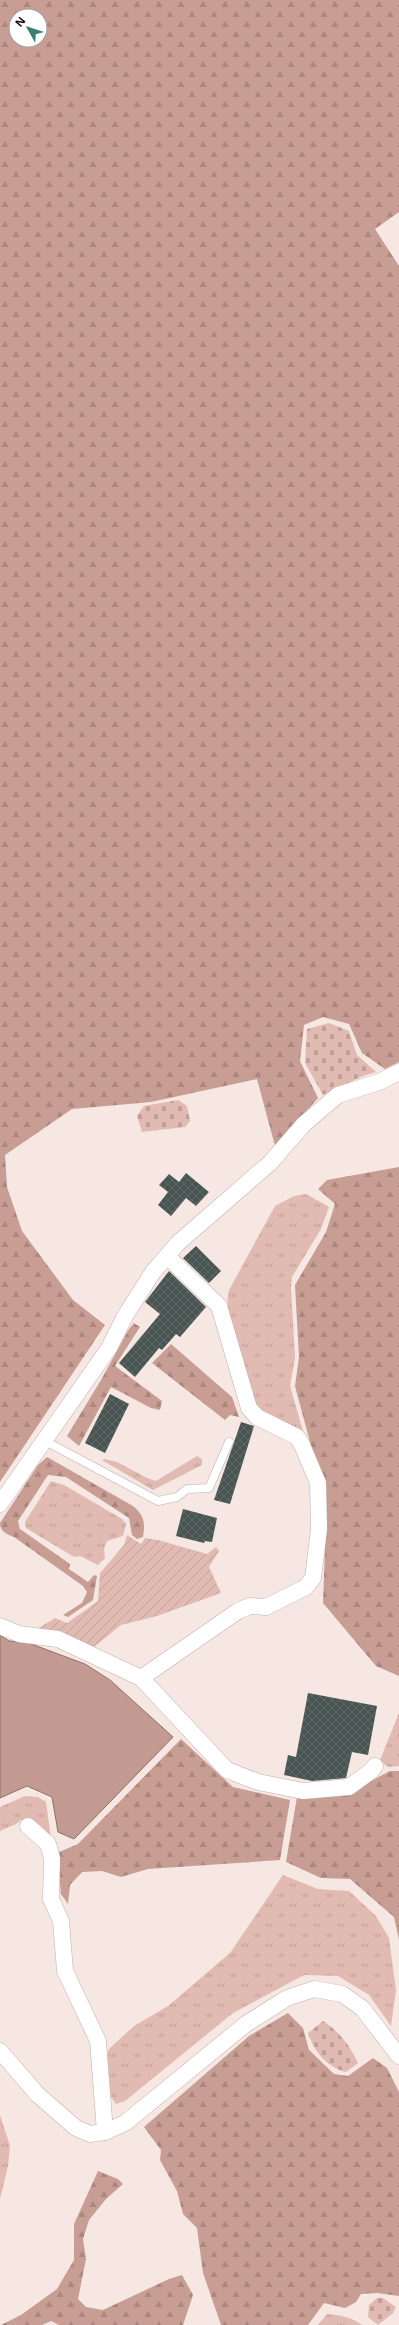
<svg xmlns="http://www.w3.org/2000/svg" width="399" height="2325" font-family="'Open Sans',sans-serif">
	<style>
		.grass { fill: url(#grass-tufts) }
		.forest { fill: url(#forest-firs); fill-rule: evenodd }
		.cemetery { fill: url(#cemetery-stones) }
		.garden { fill: url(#garden-furrows) }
		.water { fill: #c39a91; stroke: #8e7069 }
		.building { fill: url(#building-cross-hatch) }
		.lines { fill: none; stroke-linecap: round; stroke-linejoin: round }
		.lane-casing { stroke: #bfb0ad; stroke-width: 9 }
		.street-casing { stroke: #bfb0ad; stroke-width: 17 }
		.lane { stroke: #fff; stroke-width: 8 }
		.street { stroke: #fff; stroke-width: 16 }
	</style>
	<defs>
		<pattern id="grass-tufts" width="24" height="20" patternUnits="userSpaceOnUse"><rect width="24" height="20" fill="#e1bab2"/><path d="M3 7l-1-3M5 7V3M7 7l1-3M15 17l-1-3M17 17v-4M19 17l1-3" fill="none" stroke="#c09f98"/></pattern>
		<pattern id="forest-firs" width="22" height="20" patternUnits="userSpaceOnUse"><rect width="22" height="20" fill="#c79d94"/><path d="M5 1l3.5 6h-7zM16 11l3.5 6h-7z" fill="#aa867e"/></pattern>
		<pattern id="cemetery-stones" width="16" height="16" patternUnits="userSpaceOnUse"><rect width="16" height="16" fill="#e1bab2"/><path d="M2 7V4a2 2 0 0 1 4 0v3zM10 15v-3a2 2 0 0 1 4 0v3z" fill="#c09f98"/></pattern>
		<pattern id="garden-furrows" width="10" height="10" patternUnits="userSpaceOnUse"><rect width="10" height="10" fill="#e1bab2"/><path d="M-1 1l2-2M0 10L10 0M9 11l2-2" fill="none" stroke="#c09f98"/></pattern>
		<pattern id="building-cross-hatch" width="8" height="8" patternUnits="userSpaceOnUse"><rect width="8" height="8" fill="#485552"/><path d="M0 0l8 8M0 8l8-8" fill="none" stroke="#5e6966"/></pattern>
	</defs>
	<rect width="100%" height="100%" fill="#f6e7e3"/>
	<g class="grass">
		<path d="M306 1194 329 1207 321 1229 292 1277 291 1287 295 1358 290 1386 303 1431H296L257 1408C248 1380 221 1317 229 1290L275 1206 294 1196Z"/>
		<path d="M197 1456 202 1459V1465L153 1490 102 1460 104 1459 117 1462 147 1478 156 1481Z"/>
		<path d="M51 1481 64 1485 122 1519 126 1524 123 1536 107 1541 104 1549 105 1558 98 1565 80 1556 74 1557 26 1528 25 1522Z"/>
		<path d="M399 1713V1766L388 1767 380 1760Z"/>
		<path d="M25 1796 38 1797 46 1802 51 1838 33 1822 21 1820 16 1824 0 1831V1807Z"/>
		<path d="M283 1875 318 1889 349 1891 376 1916 389 1938 396 1990 391 2026 369 1995 338 1976 304 1975 233 2013 125 2101 116 2104 111 2097 107 2053 110 2048 134 2026 168 2006 230 1953Z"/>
		<path d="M0 2115 10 2146 8 2166 0 2199Z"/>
		<path d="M327 2314C340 2315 351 2317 362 2325H318Z"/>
	</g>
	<g class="forest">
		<path d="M0 0H399V212L375 229 399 266V1062L385 1069 362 1053 349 1024 323 1017 304 1025 300 1061 318 1098 275 1146 257 1079 151 1102 72 1109 5 1155 7 1187 22 1231 73 1300 105 1325 0 1482ZM16 16H40V40H16Z"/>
		<path d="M399 1167V1676L376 1666 323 1603 325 1550 322 1487 295 1386 299 1357 295 1285 326 1232 335 1204 318 1189 327 1180Z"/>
		<path d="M134 1323 140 1327 115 1366 162 1401 160 1410 151 1408 111 1387 79 1446 67 1436 101 1380 129 1329Z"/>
		<path d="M171 1344 232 1397 239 1417 230 1415 225 1420 152 1363Z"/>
		<path d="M47 1457 133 1506C145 1516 145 1523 143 1537L137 1539 132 1535 129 1518 66 1477 48 1475 18 1521 20 1529 70 1564 69 1569 88 1582 94 1575 97 1576 93 1600 68 1617 63 1615 82 1603 87 1592 83 1586 14 1537C7 1534 0 1532 0 1523L38 1465Z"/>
		<path d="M181 1739 233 1787 290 1800 280 1860 148 1869 121 1877 102 1871 82 1872 70 1885 68 1904 61 1894 57 1853 78 1844Z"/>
		<path d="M390 1771H399V1940L394 1917 350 1879 321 1878 286 1862 297 1797 342 1796Z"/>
		<path d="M288 2013 303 2028 309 2050 334 2074 348 2076 373 2058 387 2068 399 2092V2296L377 2293 361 2294 356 2302 345 2308 324 2303 308 2325H221L203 2273 197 2228 183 2214 177 2191 160 2160 161 2150 144 2127 249 2036Z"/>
		<path d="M98 2171 118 2179 123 2184 106 2199 89 2220 83 2239 86 2259 78 2299 86 2307 103 2310 169 2279 182 2275 193 2295 183 2325H59L51 2321 42 2325H1L21 2315 57 2289 74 2260V2224Z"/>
	</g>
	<g class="cemetery">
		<path d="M329 1023 349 1031 357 1055 376 1072 363 1076 323 1095 305 1063 307 1029Z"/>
		<path d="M178 1100 187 1106 190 1121 185 1127 142 1132 137 1116 144 1106Z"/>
		<path d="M323 2021C339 2031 350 2046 358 2063L346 2072C326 2067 314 2051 308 2033Z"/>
		<path d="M377 2298H383L396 2307 393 2313 378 2325 368 2317 369 2305Z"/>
	</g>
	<path class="garden" d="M127 1535 141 1544 145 1538 158 1540 207 1554 216 1547 219 1551 209 1567 221 1593 157 1616 121 1625 89 1651 34 1631 55 1618 67 1623 98 1601 100 1573 124 1545Z"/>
	<path class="water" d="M0 1635 9 1641 26 1642 85 1664 110 1680 173 1737 74 1839 58 1832 52 1797 27 1786 0 1798Z"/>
	<g class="building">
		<path d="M186 1173 209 1192 196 1206 186 1198 171 1216 158 1205 168 1192 159 1185 169 1174 179 1182Z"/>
		<path d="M196 1246 221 1271 209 1283 183 1258Z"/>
		<path d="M169 1271 206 1307 180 1337 176 1334 162 1350 159 1348 135 1377 119 1363 160 1314 145 1302Z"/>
		<path d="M110 1394 129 1404 105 1453 85 1443Z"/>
		<path d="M241 1422 254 1426 230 1504 214 1500Z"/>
		<path d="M183 1509 217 1518 212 1542 205 1541 204 1543 176 1536Z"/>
		<path d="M308 1693 377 1706 368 1755 352 1752 346 1778 312 1781 284 1775 288 1755 296 1757Z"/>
	</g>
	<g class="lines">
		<g class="lane-casing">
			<path id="lane" d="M45 1441 158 1501 177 1497 187 1489 209 1488 229 1442"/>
		</g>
		<g class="street-casing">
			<g id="street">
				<path d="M0 1504 109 1348 125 1316 153 1272 178 1243 270 1163 304 1124 338 1095 379 1082 399 1072"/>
				<path d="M0 1626 19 1634 58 1639 141 1678 227 1770 258 1782 303 1791 349 1787 371 1771 375 1766"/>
				<path d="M141 1678 238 1611 250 1606 266 1607 306 1587 313 1578 319 1529 318 1483 302 1445 297 1437 257 1417 249 1408 219 1306 167 1256"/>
				<path d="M28 1826 48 1844 52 1858 51 1899 61 1921 65 1971 98 2041 105 2132"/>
				<path d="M0 2051 37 2094 76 2128 90 2134 105 2132 125 2123 246 2024 287 1998 314 1989 342 1994 362 2008 399 2056"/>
			</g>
		</g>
		<use href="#lane" class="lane"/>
		<use href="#street" class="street"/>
	</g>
	<g transform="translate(28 28) rotate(309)"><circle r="19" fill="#ffffff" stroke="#a19f9e"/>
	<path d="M0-3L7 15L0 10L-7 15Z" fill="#3c8073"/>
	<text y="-6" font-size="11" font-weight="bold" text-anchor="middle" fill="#130e0d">N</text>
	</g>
</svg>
